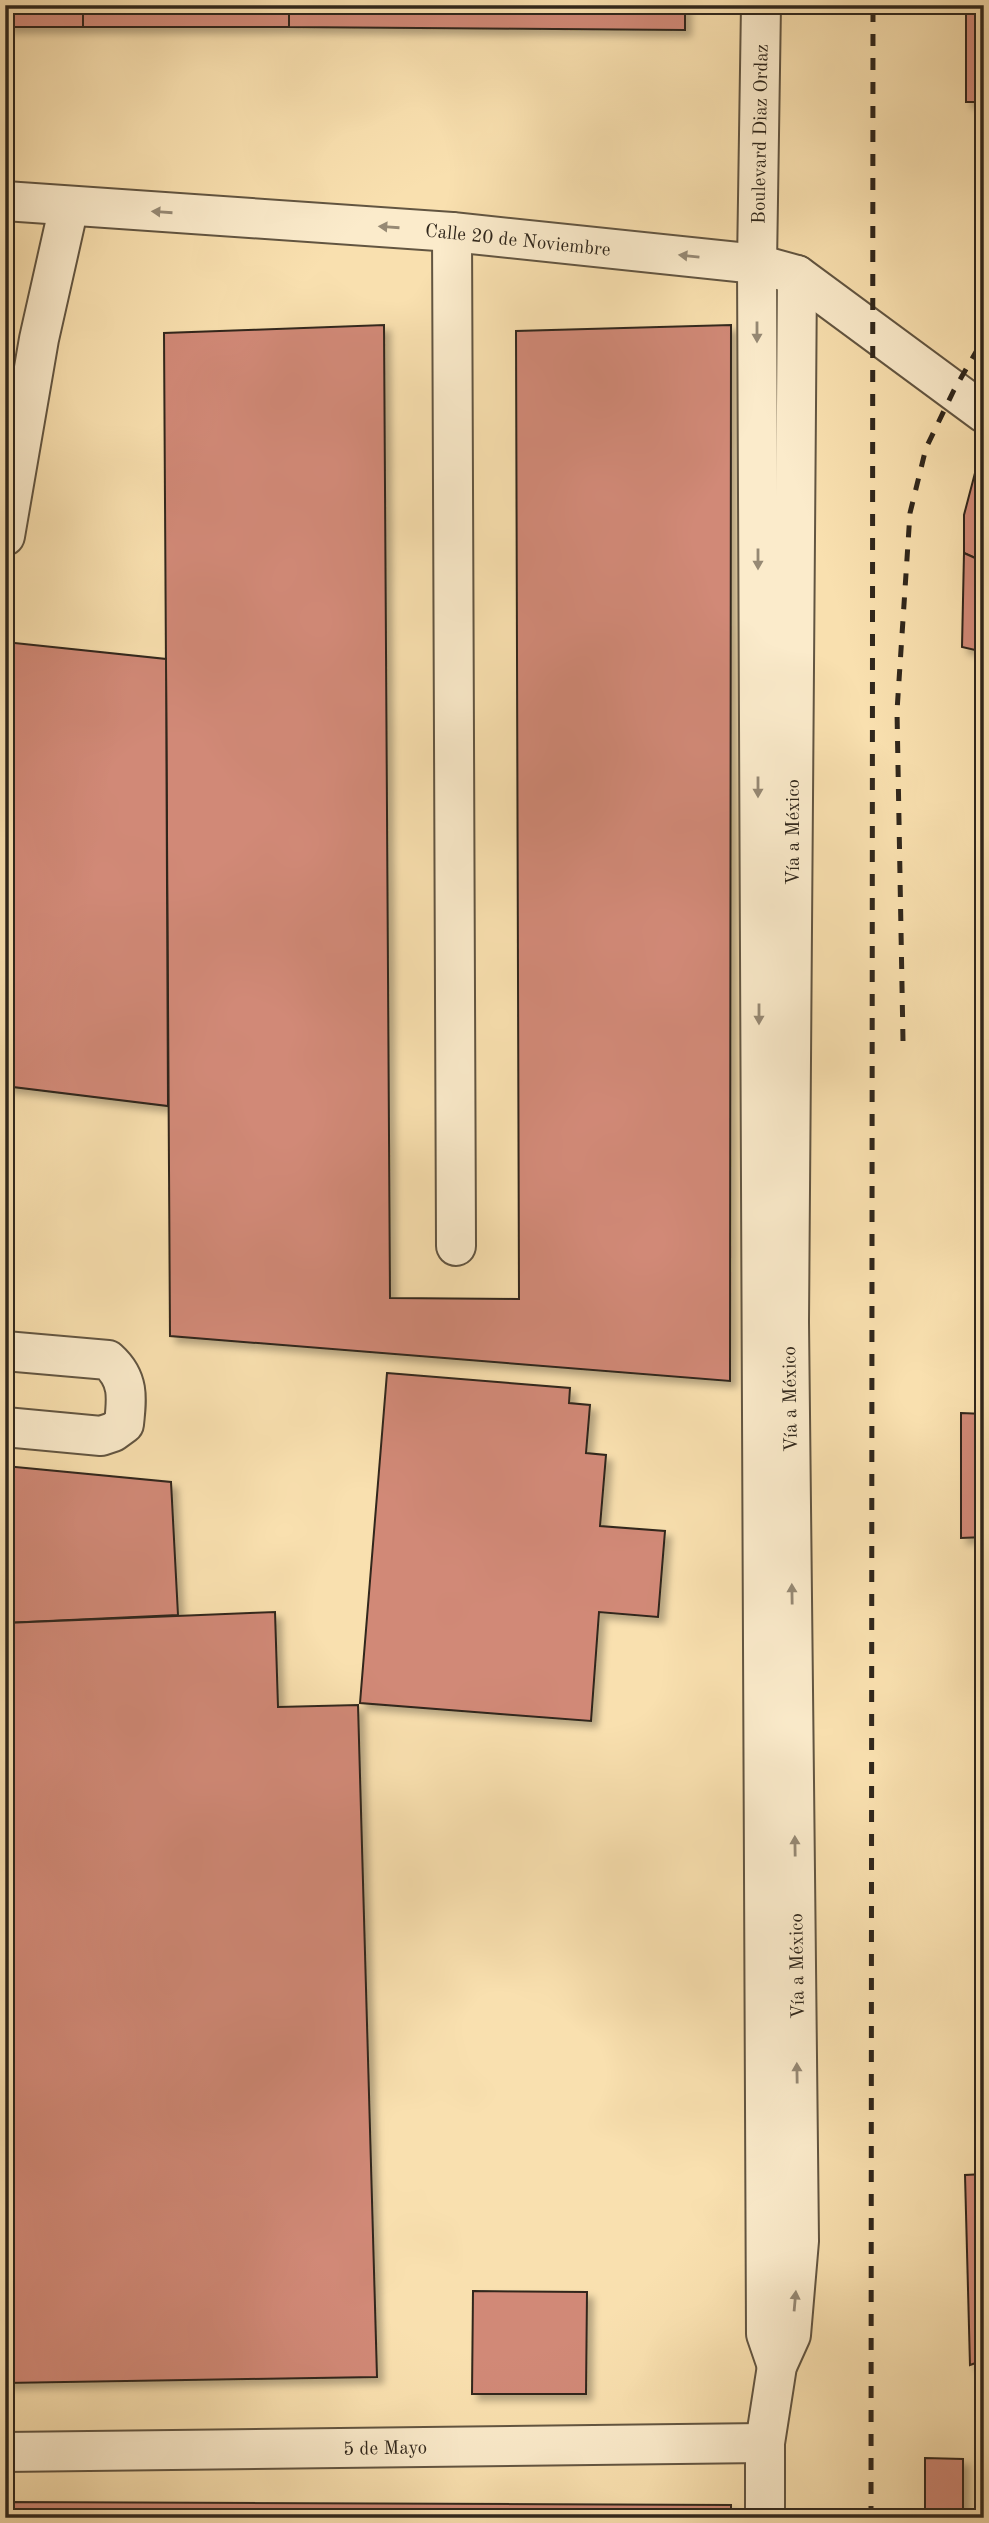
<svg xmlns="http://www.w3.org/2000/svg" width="989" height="2523" font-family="'Old Standard TT',serif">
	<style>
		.building { fill: #d18977; stroke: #30271c; stroke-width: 2; filter: url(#shadow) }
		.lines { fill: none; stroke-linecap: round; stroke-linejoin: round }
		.minor-casing { stroke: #625541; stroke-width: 42 }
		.minor { stroke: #fbebcb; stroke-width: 38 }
		.rail { stroke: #30271c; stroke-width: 5; stroke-dasharray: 12 12; stroke-linecap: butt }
		.oneway { fill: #968974 }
		.labels { text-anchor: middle; stroke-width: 6; stroke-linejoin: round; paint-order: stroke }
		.street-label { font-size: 19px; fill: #30271c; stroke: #fbebcb }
	</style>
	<defs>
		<filter id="shadow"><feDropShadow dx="6" dy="6" stdDeviation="3.5" flood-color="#0004"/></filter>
	</defs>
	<rect width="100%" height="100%" fill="#f9e0af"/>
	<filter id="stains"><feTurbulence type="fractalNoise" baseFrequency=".00286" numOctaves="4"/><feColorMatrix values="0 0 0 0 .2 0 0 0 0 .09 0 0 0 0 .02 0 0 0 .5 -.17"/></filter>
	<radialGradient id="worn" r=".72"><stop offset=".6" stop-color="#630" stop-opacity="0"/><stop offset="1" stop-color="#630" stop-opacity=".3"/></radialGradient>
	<g class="building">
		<rect x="5" y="5" width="78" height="22"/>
		<rect x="83" y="5" width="206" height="22"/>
		<path d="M289 5H685V30L289 27Z"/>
		<rect x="966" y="5" width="18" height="97"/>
		<path d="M384 325 390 1298 519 1299 516 331 731 325 730 1381 170 1336 164 333Z"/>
		<path d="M981 450 984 452V562L964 553V515Z"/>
		<path d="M964 553 984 562V652L962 647Z"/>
		<path d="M5 642 166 659 168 1106 5 1086Z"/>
		<path d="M387 1373 570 1388 569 1403 590 1405 586 1453 606 1455 600 1526 665 1531 658 1617 599 1612 591 1721 360 1703Z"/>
		<path d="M961 1413 984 1414V1537L961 1538Z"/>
		<path d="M5 1466 171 1482 178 1615 5 1623Z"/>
		<path d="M275 1612 278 1707 358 1705 377 2377 5 2383V1623Z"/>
		<path d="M984 2174V2360L970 2365 965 2175Z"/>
		<path d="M473 2291 587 2292 586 2394H472Z"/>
		<path d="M925 2458 963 2459V2518H925Z"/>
		<path d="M5 2502 731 2505V2518H5Z"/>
	</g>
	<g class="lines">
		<g class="minor-casing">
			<g id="minor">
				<path d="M761 5 757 264 766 2334 777 2366"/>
				<path d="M5 201 452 232 757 264 797 275 984 413"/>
				<path d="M452 232 456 1246"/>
				<path d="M5 536 39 339 69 206"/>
				<path d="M5 1351 108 1360C129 1379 127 1397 124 1424L113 1432 101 1436 5 1427"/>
				<path d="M5 2452 765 2443"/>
				<path d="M765 2518V2443L777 2366 791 2335 799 2241 789 1322 797 275"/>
			</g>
		</g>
		<use href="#minor" class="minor"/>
		<g class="rail">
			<path d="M903 1041 897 711 910 513 926 448 954 390 984 338"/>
			<path d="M871 2518 873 5"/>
		</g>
	</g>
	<defs><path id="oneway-solid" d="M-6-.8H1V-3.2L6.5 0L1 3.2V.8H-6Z" transform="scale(1.75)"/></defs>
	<g class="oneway">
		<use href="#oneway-solid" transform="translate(162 212) rotate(-176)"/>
		<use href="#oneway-solid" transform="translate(389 227) rotate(-176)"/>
		<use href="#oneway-solid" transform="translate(689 256) rotate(-174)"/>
		<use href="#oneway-solid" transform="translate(757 332) rotate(90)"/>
		<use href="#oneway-solid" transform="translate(758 559) rotate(90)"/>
		<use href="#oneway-solid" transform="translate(758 787) rotate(90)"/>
		<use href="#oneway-solid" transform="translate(759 1014) rotate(90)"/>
		<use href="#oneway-solid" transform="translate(792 1594) rotate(-91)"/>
		<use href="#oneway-solid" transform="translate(795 1846) rotate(-91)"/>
		<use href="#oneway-solid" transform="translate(797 2073) rotate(-91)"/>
		<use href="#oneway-solid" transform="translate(795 2301) rotate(-85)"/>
	</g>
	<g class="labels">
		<g class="street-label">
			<text transform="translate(759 134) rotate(-89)" y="7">Boulevard Diaz Ordaz</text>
			<text transform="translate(518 239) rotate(6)" y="7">Calle 20 de Noviembre</text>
			<text transform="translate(792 832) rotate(-90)" y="7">Vía a México</text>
			<text transform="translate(789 1399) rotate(-91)" y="7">Vía a México</text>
			<text transform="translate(796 1966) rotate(-91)" y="7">Vía a México</text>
			<text transform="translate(385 2447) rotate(-1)" y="7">5 de Mayo</text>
		</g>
	</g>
	<rect width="989" height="2523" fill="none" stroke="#f9e0af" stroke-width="28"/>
	<rect x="7" y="7" width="975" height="2509" fill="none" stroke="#30271c" stroke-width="3.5"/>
	<rect x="14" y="14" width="961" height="2495" fill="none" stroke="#30271c" stroke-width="2"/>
	<rect width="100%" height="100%" filter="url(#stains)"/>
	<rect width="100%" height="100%" fill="url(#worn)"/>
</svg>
